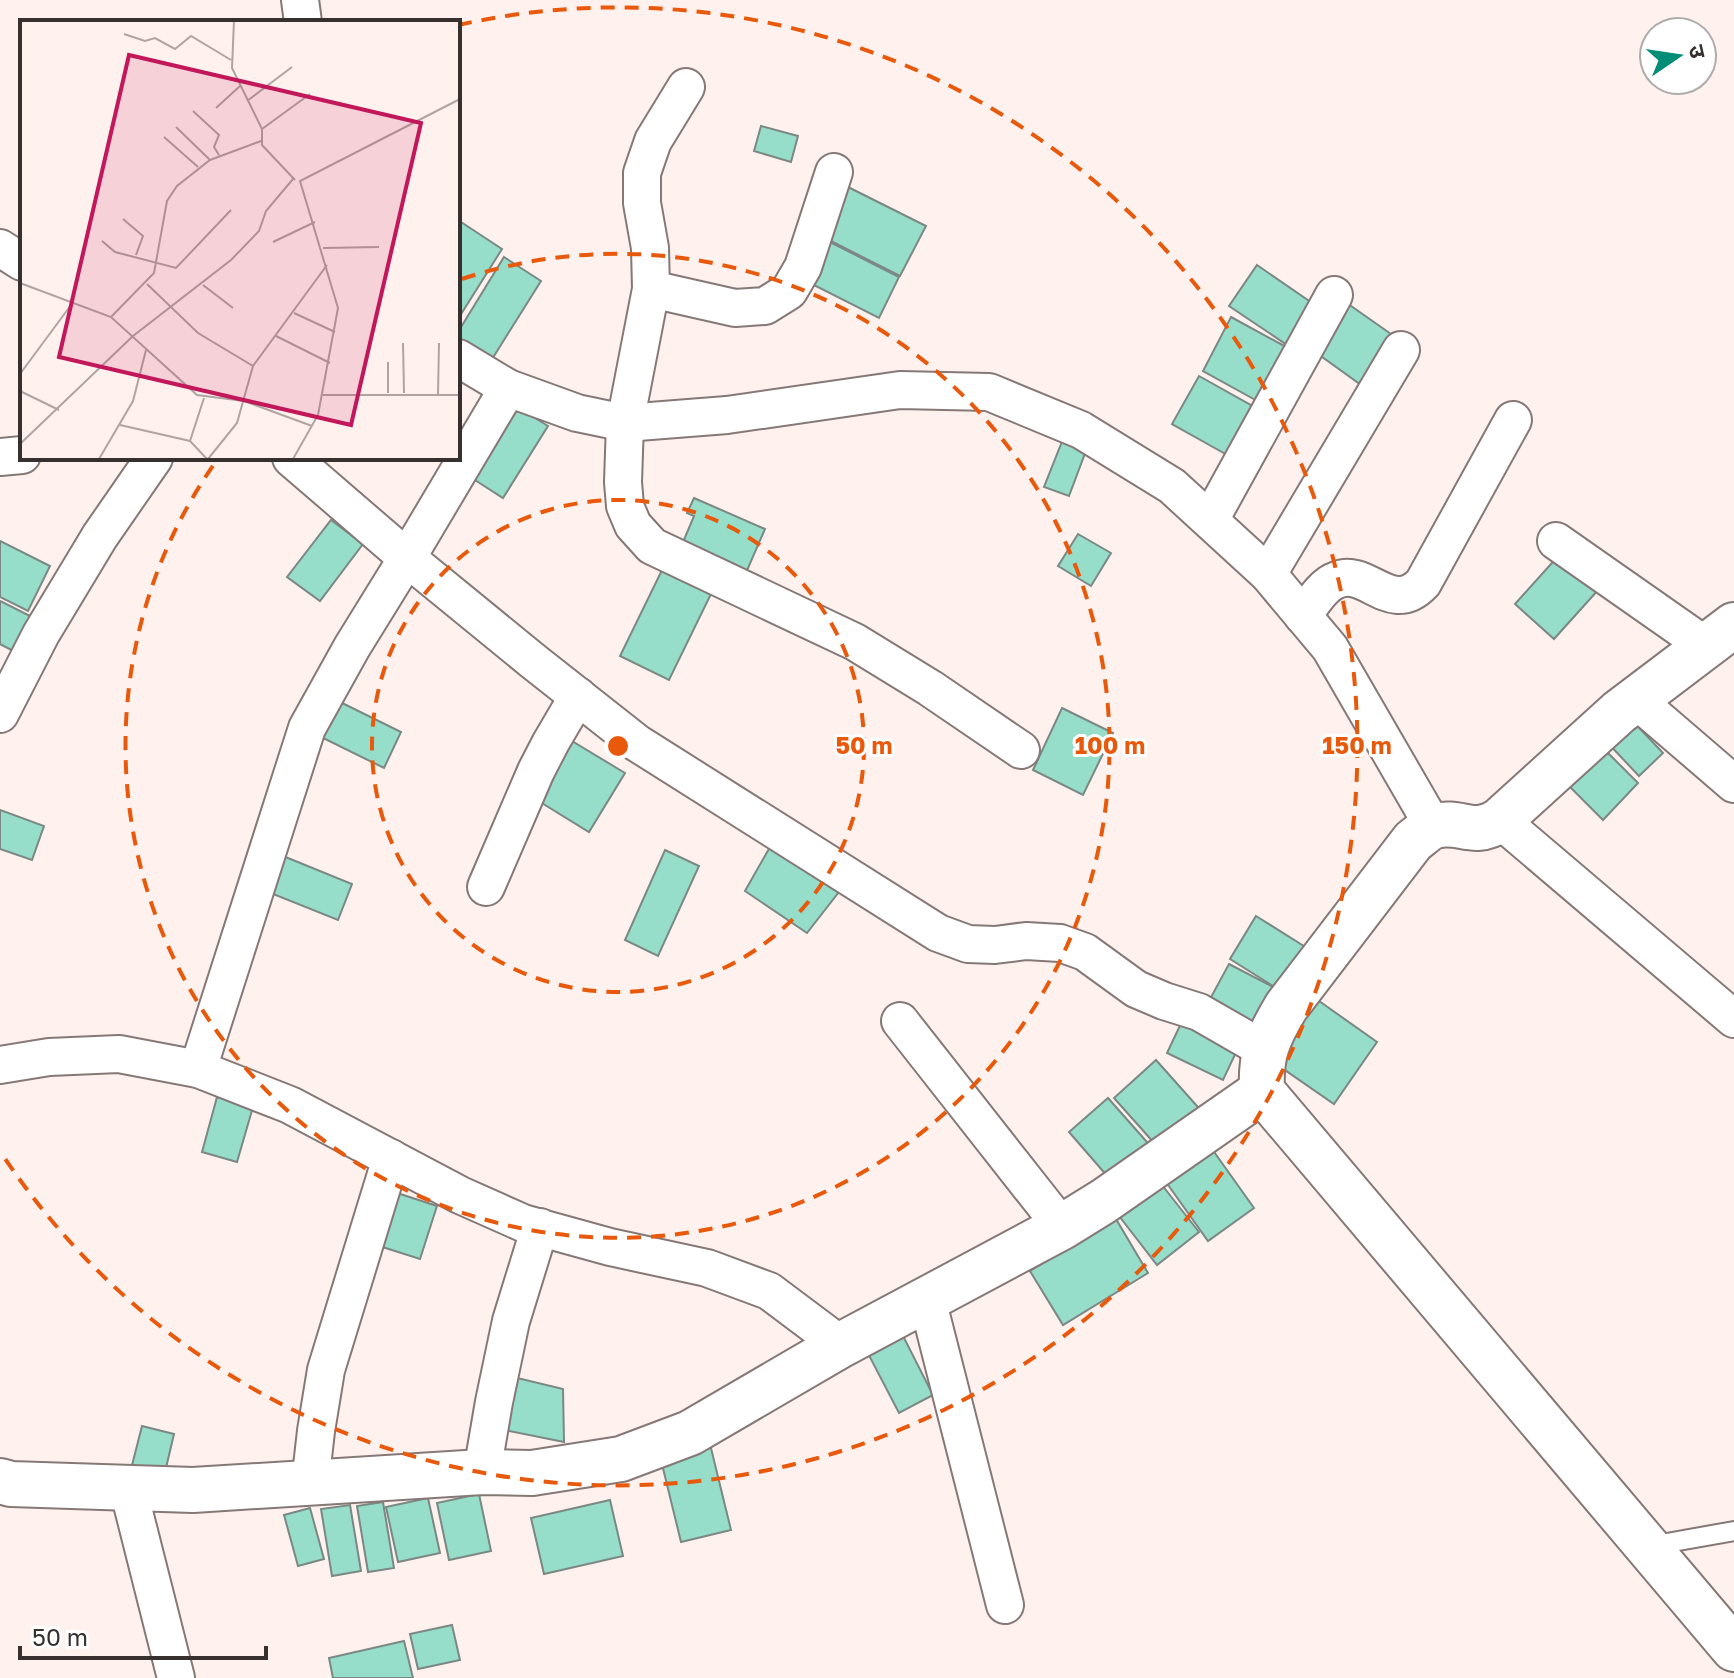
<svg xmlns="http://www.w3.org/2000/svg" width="1734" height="1678" font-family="'Golos Text','Noto Sans Devanagari',sans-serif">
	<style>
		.building { fill: #96ddca; stroke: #7b8884; stroke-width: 2 }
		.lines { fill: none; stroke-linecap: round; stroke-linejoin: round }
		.lane-casing { stroke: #857876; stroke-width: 22 }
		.street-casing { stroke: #857876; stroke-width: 40 }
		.secondary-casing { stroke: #857876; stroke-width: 48 }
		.lane { stroke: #fff; stroke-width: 18 }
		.street { stroke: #fff; stroke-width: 36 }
		.secondary { stroke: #fff; stroke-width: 44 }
		.ring { fill: none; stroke: #e8590c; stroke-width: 4; stroke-dasharray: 14 10 }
		.inset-road { fill: none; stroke: #afa4a2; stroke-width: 2 }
		.view { fill: #c2185b; fill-opacity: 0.15; stroke: #c2185b; stroke-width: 4 }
		.inset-edge { fill: none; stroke: #36302f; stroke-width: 4 }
		.centre { fill: #e8590c; stroke: #fff; stroke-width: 4 }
		.ring-label { font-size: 24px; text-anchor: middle; font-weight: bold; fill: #e8590c; stroke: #fff; stroke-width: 6; stroke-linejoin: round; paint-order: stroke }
	</style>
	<rect width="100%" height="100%" fill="#fff1ee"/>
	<g class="building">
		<path d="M761 126 798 136 791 162 754 151Z"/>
		<path d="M848 187 926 226 900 276 823 237Z"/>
		<path d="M458 220 502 249 458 319Z"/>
		<path d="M822 238 899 277 879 318 802 279Z"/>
		<path d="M504 257 541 281 489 364 458 344V332Z"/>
		<path d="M1257 265 1315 305 1287 345 1229 306Z"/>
		<path d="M1344 301 1398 339 1364 387 1311 349Z"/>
		<path d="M1231 317 1288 348 1259 402 1203 371Z"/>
		<path d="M1199 376 1256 408 1229 456 1172 424Z"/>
		<path d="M508 401 548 426 503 498 464 473Z"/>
		<path d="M1063 439 1087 448 1069 496 1044 487Z"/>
		<path d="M694 498 765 529 742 582 678 554 694 516 687 513Z"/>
		<path d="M331 520 363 544 320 601 287 577Z"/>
		<path d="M1078 534 1111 553 1091 586 1058 566Z"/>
		<path d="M0 541 50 566 28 611 0 597Z"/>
		<path d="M1560 554 1599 589 1554 639 1515 604Z"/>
		<path d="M662 570 711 594 669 680 620 656Z"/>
		<path d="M0 601 30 616 13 651 0 644Z"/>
		<path d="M334 699 401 732 384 768 317 735Z"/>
		<path d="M1062 708 1113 733 1083 795 1033 770Z"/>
		<path d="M1628 716 1663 753 1639 776 1604 739Z"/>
		<path d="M567 738 625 773 589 832 532 797Z"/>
		<path d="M1601 746 1638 783 1603 820 1566 783Z"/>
		<path d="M0 810 44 826 32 860 0 849Z"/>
		<path d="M770 847 842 888 807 933 745 891Z"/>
		<path d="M665 850 699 866 658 956 625 940Z"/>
		<path d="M283 856 352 884 338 920 268 892Z"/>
		<path d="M1256 916 1307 948 1281 991 1230 959Z"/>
		<path d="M1229 964 1279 990 1254 1037 1204 1010Z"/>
		<path d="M1312 996 1377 1042 1334 1104 1269 1059Z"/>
		<path d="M1184 1017 1240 1044 1223 1080 1167 1053Z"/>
		<path d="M1156 1060 1205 1115 1163 1153 1114 1098Z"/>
		<path d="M217 1097 253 1107 237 1162 202 1152Z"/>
		<path d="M1108 1098 1154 1150 1115 1185 1069 1132Z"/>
		<path d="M1212 1149 1254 1208 1208 1241 1166 1182Z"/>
		<path d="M1158 1180 1199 1232 1157 1265 1116 1212Z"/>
		<path d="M388 1190 437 1206 420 1259 370 1243Z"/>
		<path d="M1116 1219 1148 1273 1063 1325 1030 1271Z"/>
		<path d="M897 1324 933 1395 899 1413 862 1342Z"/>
		<path d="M509 1376 563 1389 564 1442 499 1429Z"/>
		<path d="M142 1426 174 1434 162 1485 129 1477Z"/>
		<path d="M710 1444 731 1530 681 1542 660 1456Z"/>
		<path d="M479 1494 491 1551 449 1560 437 1503Z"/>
		<path d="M428 1498 440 1553 398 1562 386 1507Z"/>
		<path d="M610 1500 623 1556 544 1574 531 1518Z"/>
		<path d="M383 1502 394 1568 368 1572 357 1506Z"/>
		<path d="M350 1505 361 1571 332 1576 321 1509Z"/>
		<path d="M310 1508 324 1559 298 1566 284 1515Z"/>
		<path d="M452 1625 460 1660 418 1669 410 1634Z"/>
		<path d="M404 1641 413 1678H333L329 1658Z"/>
	</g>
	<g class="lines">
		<g class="lane-casing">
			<path id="lane" d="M1650 1546 1734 1531"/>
		</g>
		<g class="street-casing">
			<g id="street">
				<path d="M300 0 303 22"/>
				<path d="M686 87 653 141 642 173V203L650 248 651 289 625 423 623 482 625 506 633 525 652 546 855 642 930 688 1021 750"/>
				<path d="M0 248 22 262"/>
				<path d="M651 289 735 308 765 306 789 291 803 267 834 172"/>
				<path d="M458 358 508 388 577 413 625 423 727 415 900 390 989 392 1081 430 1172 486 1268 574 1330 648 1433 826"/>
				<path d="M0 457 22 455"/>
				<path d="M291 458 407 558 533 661 637 743 938 933 968 944 995 945 1026 941 1060 943 1085 952 1136 989 1164 1001 1199 1012 1265 1050"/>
				<path d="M1210 520 1334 295"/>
				<path d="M1556 541 1706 646"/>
				<path d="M1268 574 1401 350"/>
				<path d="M1303 616C1312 604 1322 585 1337 580 1367 567 1391 617 1423 583L1513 420"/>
				<path d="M1635 699 1734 784"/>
				<path d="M0 714 41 634 100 536 154 458"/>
				<path d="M1500 820 1734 1019"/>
				<path d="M486 887 536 771 551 742 578 696"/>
				<path d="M900 1021 1062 1227"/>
				<path d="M0 1065 49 1057 119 1054 198 1069 290 1105 460 1195 523 1223 610 1247 707 1268 769 1291 841 1345"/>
				<path d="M198 1069 307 728 352 647 407 558 508 388"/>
				<path d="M927 1299 1005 1605"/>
				<path d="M482 1472 494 1402 511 1321 540 1227"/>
				<path d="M310 1484 316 1431 326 1370 391 1158"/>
				<path d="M128 1488 176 1678"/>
			</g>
		</g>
		<g class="secondary-casing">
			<g id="secondary">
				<path d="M1262 1091C1260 1055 1268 1037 1286 1007L1413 841C1420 836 1428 828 1435 826 1462 819 1472 838 1500 820L1619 712 1734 625"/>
				<path d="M0 1481 11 1484 193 1490 482 1472 532 1473 621 1459 690 1433 841 1345 1062 1227 1104 1201 1262 1091 1734 1649"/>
			</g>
		</g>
		<use href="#lane" class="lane"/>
		<use href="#street" class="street"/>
		<use href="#secondary" class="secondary"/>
	</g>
	<g class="ring">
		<circle cx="618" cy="746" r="246"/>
		<path d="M462 279A492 492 0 1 1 217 460"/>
		<path d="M458 25A739 739 0 1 1 2 1154"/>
	</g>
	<g transform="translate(20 20)">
		<rect width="440" height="440" fill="#fff1ee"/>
		<path class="inset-road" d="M214 1 212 48 242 109V125L275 160M104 14 125 21 135 18 155 29 171 16 211 40M227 81 272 47M196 88 220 66M173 91 199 115 194 127 199 135M156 107 190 140M242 109 290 74M144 117 178 147M103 199 123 216 116 235M82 221 95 232 156 248 211 190M253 222 295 202M303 228 359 227M0 263 91 297 177 375 224 381 292 406M127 264 178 313 233 346M183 265 213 288M274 293 315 312M91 297 134 253 147 181 157 166 190 140 241 121M256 316 310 343M383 323 384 373M0 354 51 285M0 371 39 390M368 373V342M418 374 419 323M303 375H440M100 405 170 421 187 439M170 421 184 378M0 424 113 316 211 240 239 211 246 191 273 159M79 439 113 381 126 330M188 439 217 403 233 346 307 245M273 439 298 395 318 288 280 161 440 79"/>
		<path class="view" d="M109 35 401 103 331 405 39 337Z"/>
		<rect width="440" height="440" class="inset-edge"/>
	</g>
	<circle cx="618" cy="746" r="12" class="centre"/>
	<g class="ring-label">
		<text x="864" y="754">50 m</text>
		<text x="1110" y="754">100 m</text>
		<text x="1357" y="754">150 m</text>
	</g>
	<g transform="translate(1678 56) rotate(77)"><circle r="38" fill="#ffffff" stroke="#afacac" stroke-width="2"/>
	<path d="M0-6L14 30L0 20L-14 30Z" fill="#018d76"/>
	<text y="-12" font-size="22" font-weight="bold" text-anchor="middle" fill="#36302f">उ</text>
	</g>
	<path d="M20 1646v12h246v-12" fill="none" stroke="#36302f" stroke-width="4"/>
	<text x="32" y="1646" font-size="24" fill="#36302f" stroke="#ffffff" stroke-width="6" paint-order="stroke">50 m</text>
</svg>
